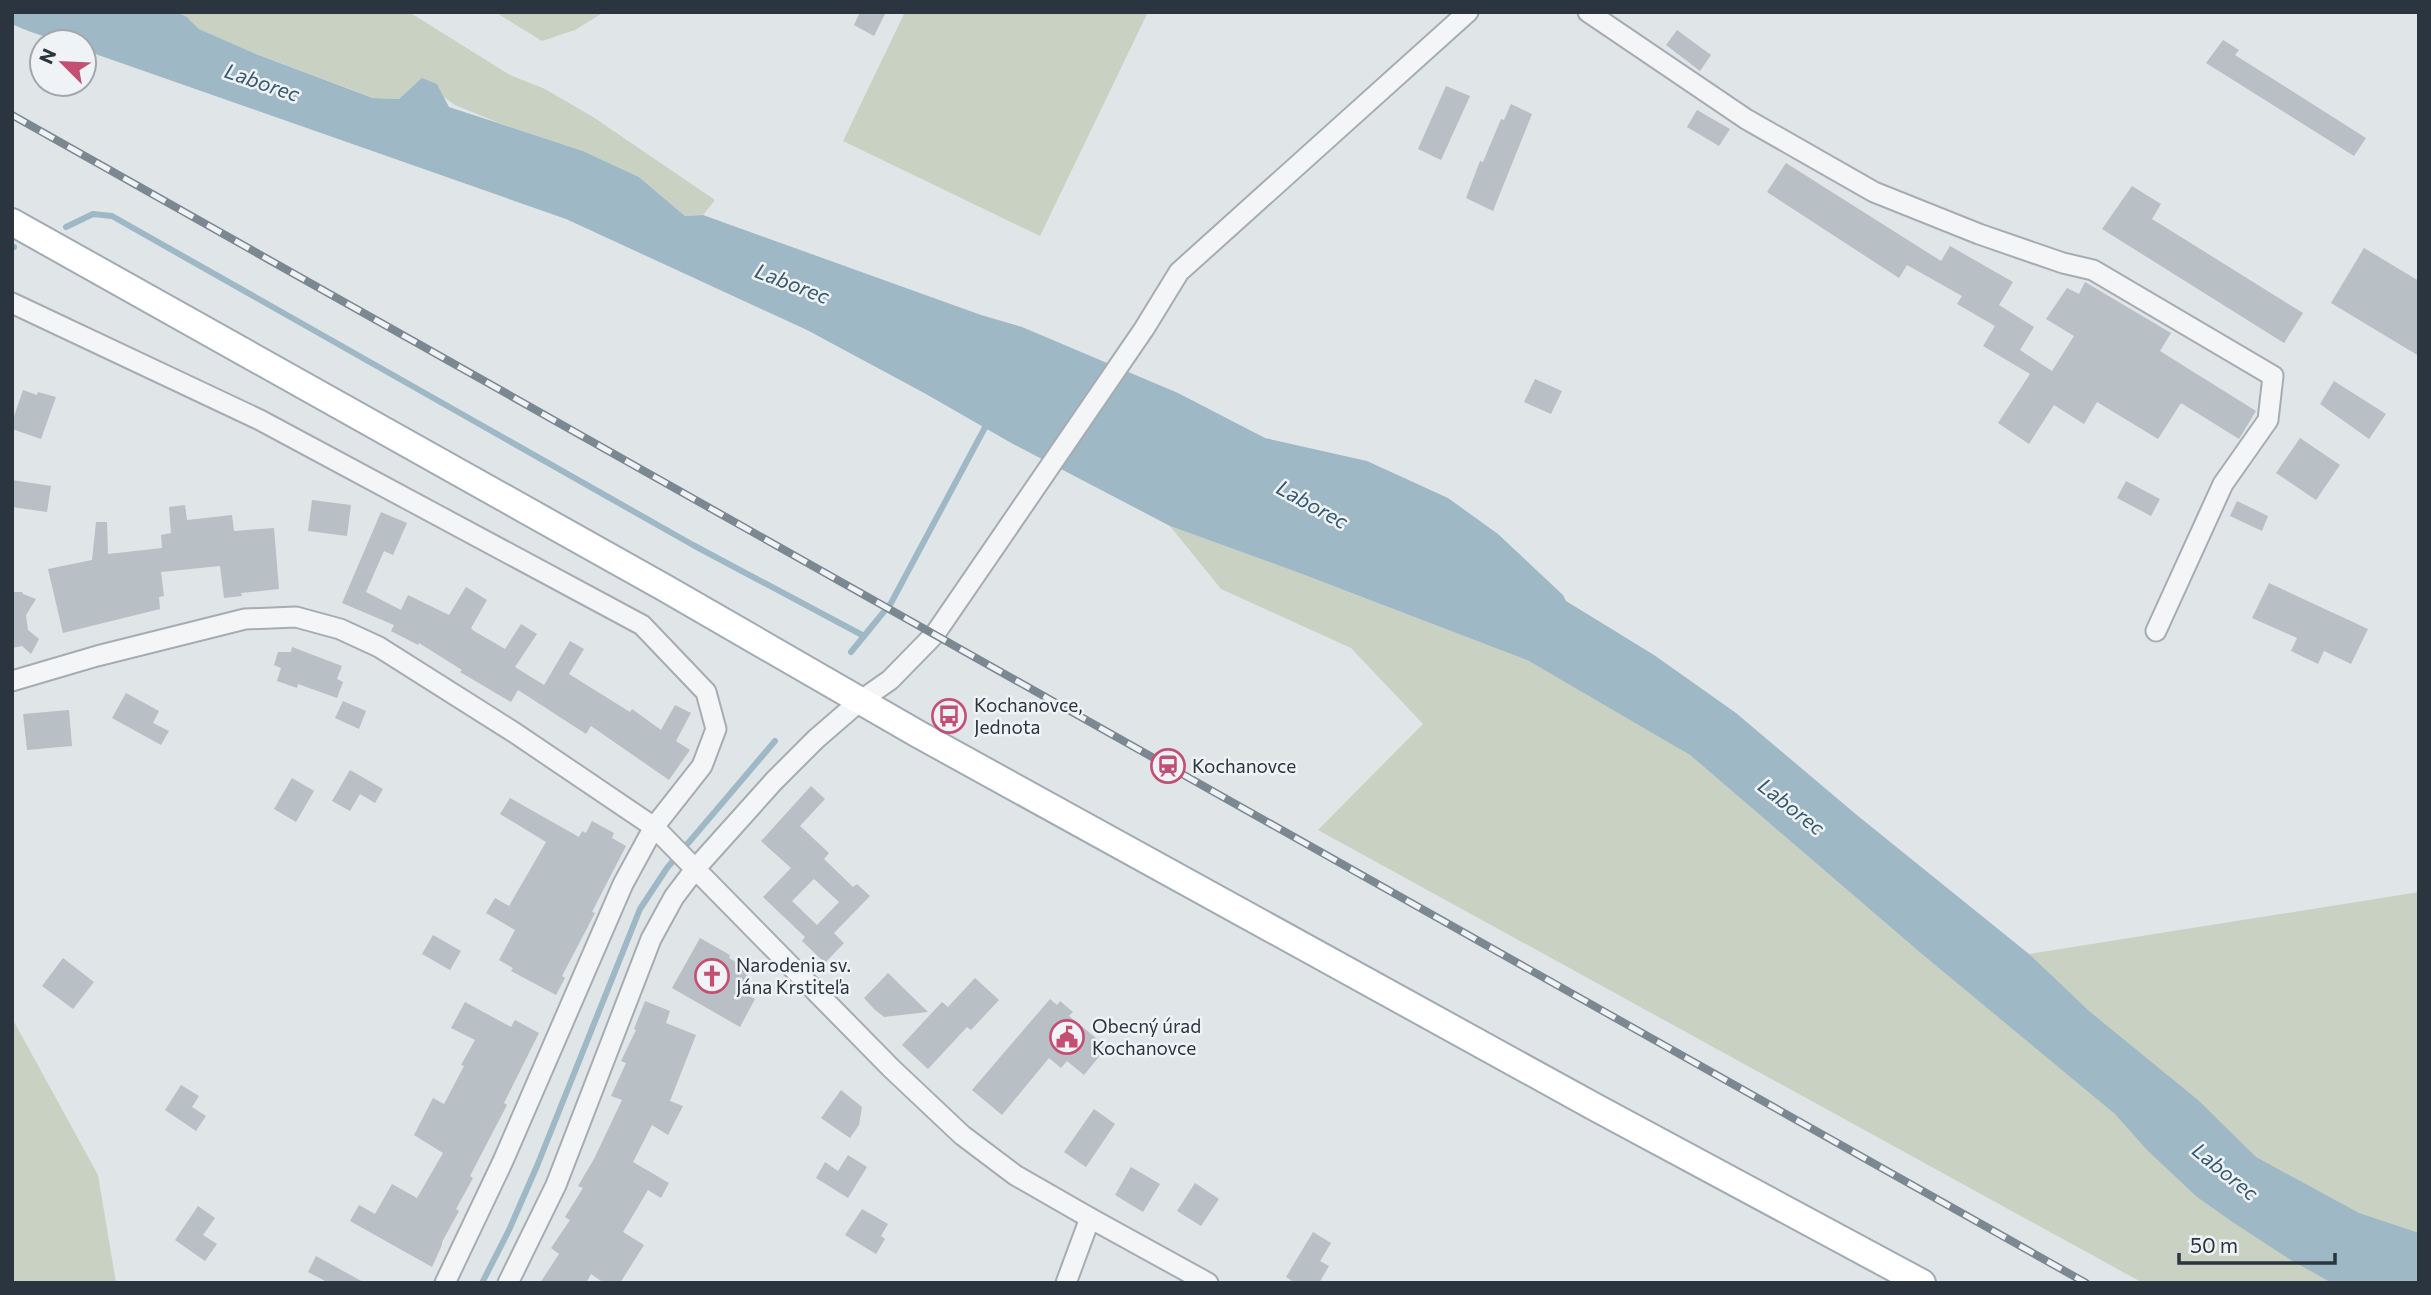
<svg xmlns="http://www.w3.org/2000/svg" width="2431" height="1295" font-family="Commissioner,sans-serif">
	<style>
		.green { fill: #c9d2c2 }
		.water { fill: #9eb8c6 }
		.lines { fill: none; stroke-linecap: round; stroke-linejoin: round }
		.stream { stroke: #9eb8c6; stroke-width: 6 }
		.building { fill: #b8bfc5; fill-rule: evenodd }
		.minor-casing { stroke: #a6adb2; stroke-width: 23 }
		.major-casing { stroke: #a1abb3; stroke-width: 30 }
		.minor { stroke: #f3f5f7; stroke-width: 19 }
		.major { stroke: #fff; stroke-width: 26 }
		.rail-casing { stroke: #7b8791; stroke-width: 8 }
		.rail { stroke: #f0f3f6; stroke-width: 5; stroke-dasharray: 16; stroke-linecap: butt }
		.labels { text-anchor: middle; stroke-width: 5; stroke-linejoin: round; paint-order: stroke }
		.poi-label { font-size: 19px; fill: #2a353f; stroke: #f0f3f6; text-anchor: start }
		.water-label { font-size: 21px; font-style: italic; fill: #375a70; stroke: #f0f3f6 }
	</style>
	<rect width="100%" height="100%" fill="#e0e5e8"/>
	<g class="green">
		<path d="M177 12H409L510 75 545 89 593 117 715 200 703 215 685 216 639 177 583 151 499 123 455 105 444 97 437 84 422 79 399 99 374 98 251 52 199 29 187 17Z"/>
		<path d="M495 12H604L575 30 542 41Z"/>
		<path d="M905 12H1148L1040 236 843 141Z"/>
		<path d="M1170 526 1302 574 1529 661 1602 702 1690 755 1916 949 2029 954 2419 892V1283H2143L1318 830 1423 724 1351 648 1221 589Z"/>
		<path d="M12 1018 98 1175 116 1283H12Z"/>
	</g>
	<path class="water" d="M12 12H177L187 17 199 29 256 54 373 98 399 99 422 78 437 84 449 107 583 151 639 177 685 216 703 215 981 315 1022 327 1178 393 1265 438 1367 461 1448 498 1498 534 1563 595 1566 601 1654 655 1736 713 1858 816 2029 954 2089 1011 2198 1100 2256 1157 2359 1213 2419 1233V1283H2332L2289 1259 2234 1223 2197 1197 2147 1150 2115 1114 1916 949 1690 755 1529 661 1302 574 1170 526 1013 444 926 394 807 330 566 219 84 50V42C58 42 36 35 12 24Z"/>
	<g class="lines">
		<g class="stream">
			<path d="M66 227 93 214 112 216 693 545 864 636"/>
			<path d="M12 247H14"/>
			<path d="M851 652 891 603 989 420"/>
			<path d="M482 1283 509 1230 537 1166 640 909 667 868 775 741"/>
		</g>
	</g>
	<g class="building">
		<path d="M860 12H886L874 36 854 25Z"/>
		<path d="M1677 30 1711 55 1700 71 1666 45Z"/>
		<path d="M2223 40 2239 50 2235 55 2366 138 2354 156 2206 63Z"/>
		<path d="M1446 86 1470 96 1441 160 1418 149Z"/>
		<path d="M1511 104 1532 114 1493 211 1466 198 1480 161 1483 162 1501 119 1504 120Z"/>
		<path d="M1697 110 1730 129 1719 146 1687 127Z"/>
		<path d="M1786 163 1941 261 1950 246 2013 282 1999 305 2034 327 2020 350 2052 371 2074 336 2046 319 2067 288 2079 294 2085 282 2171 333 2160 351 2256 411 2239 439 2181 403 2158 439 2097 402 2084 424 2054 405 2029 444 1998 423 2030 374 1983 346 1995 326 1957 304 1962 296 1907 265 1899 278 1767 192Z"/>
		<path d="M2132 186 2161 204 2152 219 2303 313 2284 343 2102 229Z"/>
		<path d="M2364 248 2419 281V356L2331 303Z"/>
		<path d="M1535 379 1562 391 1551 414 1524 402Z"/>
		<path d="M2334 381 2386 414 2369 439 2320 404Z"/>
		<path d="M23 390 37 395 38 392 56 397 41 439 12 429V422Z"/>
		<path d="M2300 438 2340 465 2316 500 2276 473Z"/>
		<path d="M12 480 51 486 47 512 12 507Z"/>
		<path d="M2126 481 2160 499 2151 516 2117 498Z"/>
		<path d="M312 500 351 505 347 536 308 531Z"/>
		<path d="M2237 501 2268 516 2262 531 2230 516Z"/>
		<path d="M185 505 187 520 232 515 234 531 274 528 279 589 241 593 242 596 224 598 220 566 161 572 164 596 159 597 160 609 63 633 48 569 92 560 96 522H107L108 554 162 548 161 535 171 533 169 507Z"/>
		<path d="M381 512 407 523 393 555 384 551 366 592 401 610 408 595 449 615 466 587 487 600 471 628 474 631 505 649 521 624 537 634 515 667 544 685 570 641 584 649 569 674 630 712 632 709 661 730 675 705 691 713 676 741 690 750 669 780 591 726 586 734 518 690 511 702 460 672 462 670 419 643 418 645 391 631 394 625 342 603Z"/>
		<path d="M2269 583 2368 629 2351 664 2324 651 2318 664 2291 651 2297 638 2252 618Z"/>
		<path d="M12 592H22L23 594 36 599 26 615 28 630 39 639 31 654 22 646 12 648Z"/>
		<path d="M292 647 342 666 337 679 343 682 337 698 298 684 297 688 277 681 281 668 274 665 278 652H291Z"/>
		<path d="M126 693 159 711 153 723 169 731 161 745 112 718Z"/>
		<path d="M343 701 366 711 359 729 335 718Z"/>
		<path d="M69 710 72 746 27 750 23 714Z"/>
		<path d="M350 770 383 789 375 803 360 794 350 811 332 801Z"/>
		<path d="M292 778 314 791 296 822 274 809Z"/>
		<path d="M811 786 825 799 800 826 829 853 824 859 853 887 857 884 870 896 834 933 844 943 825 963 802 941 805 937 763 897 791 868 761 841ZM814 879 839 902 817 925 792 901Z"/>
		<path d="M510 798 579 837 582 831 586 833 592 821 614 833 612 838 626 846 592 912 595 913 562 976 565 978 556 995 511 971 513 968 499 960 515 930 486 913 495 898 509 906 546 842 500 814Z"/>
		<path d="M433 935 461 951 450 970 422 954Z"/>
		<path d="M700 938 730 955 729 958 750 970 738 990 755 999 740 1027 672 988Z"/>
		<path d="M63 958 94 982 73 1009 42 986Z"/>
		<path d="M888 973 928 1012 884 1017 874 1009 864 998Z"/>
		<path d="M975 978 999 1000 971 1030 967 1027 928 1069 902 1045 942 1002 948 1007Z"/>
		<path d="M1050 999 1057 1005 1060 1001 1073 1012 1069 1016 1107 1047 1084 1075 1067 1061 1061 1068 1049 1058 1002 1115 972 1090Z"/>
		<path d="M645 1001 670 1011 666 1023 696 1035 670 1101 683 1106 668 1135 652 1125 633 1162 669 1183 661 1198 648 1190 623 1232 644 1245 620 1283H604L591 1274 586 1283H540L559 1254 551 1248 570 1220 565 1217 583 1188 578 1186 594 1159 622 1100 611 1096 626 1063 621 1061 636 1030 634 1029Z"/>
		<path d="M465 1002 511 1027 515 1020 539 1033 504 1103 507 1105 470 1176 473 1178 456 1209 459 1211 442 1242V1245L432 1267 350 1221 359 1205 375 1214 392 1184 417 1198 443 1153 414 1135 433 1098 444 1104 464 1066 461 1065 475 1040 451 1028Z"/>
		<path d="M181 1085 199 1096 192 1107 206 1116 196 1131 165 1110Z"/>
		<path d="M841 1090 862 1107 859 1125 850 1138 821 1118Z"/>
		<path d="M1094 1109 1115 1124 1086 1167 1064 1152Z"/>
		<path d="M848 1155 867 1167 848 1198 816 1178 825 1162 838 1171Z"/>
		<path d="M1131 1167 1160 1184 1143 1212 1115 1195Z"/>
		<path d="M1195 1183 1219 1199 1201 1226 1177 1211Z"/>
		<path d="M198 1206 215 1218 203 1235 217 1244 205 1261 175 1240Z"/>
		<path d="M862 1209 888 1224 881 1236 885 1239 876 1254 845 1235Z"/>
		<path d="M1313 1232 1331 1243 1320 1261 1329 1266 1319 1283H1295L1286 1277Z"/>
		<path d="M316 1256 365 1283H329L308 1272Z"/>
	</g>
	<g class="lines">
		<g class="minor-casing">
			<g id="minor">
				<path d="M1588 12 1746 119 1874 192 1979 234 2063 263 2093 270 2273 376 2268 420 2223 484 2156 631"/>
				<path d="M12 303 260 420 642 625 706 692 716 729 702 766 654 827 623 884 503 1161 445 1283"/>
				<path d="M12 681 97 656 245 619 296 617 340 629 379 647 515 733 654 827 892 1069 962 1135 1015 1175 1090 1218 1208 1283"/>
				<path d="M508 1283 556 1185 651 939 674 897 696 868 774 781 816 739 860 701 890 680 935 634 1144 329 1179 272 1468 12"/>
				<path d="M1066 1283 1090 1218"/>
			</g>
		</g>
		<g class="major-casing">
			<path id="major" d="M12 222 665 588 918 734 1593 1106 1922 1283"/>
		</g>
		<use href="#minor" class="minor"/>
		<use href="#major" class="major"/>
		<g class="rail-casing">
			<path id="rail" d="M12 115 2086 1283"/>
		</g>
		<use href="#rail" class="rail"/>
	</g>
	<defs>
		<g id="bus-ring" transform="scale(1.75)"><circle r="9.5" fill="#f0f3f6" stroke="#c54e73" stroke-width="1.5"/><path d="M-5-6H5V4H4V6H2V4H-2V6H-4V4H-5ZM-3.5-4V0h7V-4ZM-3.5 1.2v1.5H-2V1.2ZM2 1.2v1.5H3.5V1.2Z" fill="#c54e73"/></g>
		<g id="station-ring" transform="scale(1.75)"><circle r="9.5" fill="#f0f3f6" stroke="#c54e73" stroke-width="1.5"/><path d="M-3-6H3Q5-6 5-4V2Q5 4 3 4L4.5 6H3L1.5 4h-3L-3 6H-4.5L-3 4Q-5 4-5 2V-4Q-5-6-3-6ZM-3.5-4v3h7v-3ZM-3.5 1v1.5H-2V1ZM2 1v1.5H3.5V1Z" fill="#c54e73"/></g>
		<g id="church-ring" transform="scale(1.75)"><circle r="9.5" fill="#f0f3f6" stroke="#c54e73" stroke-width="1.5"/><path d="M-1.2-6h2.4v3.5h3.3v2.4h-3.3V6h-2.4V-.1h-3.3v-2.4h3.3Z" fill="#c54e73"/></g>
		<g id="civic-ring" transform="scale(1.75)"><circle r="9.5" fill="#f0f3f6" stroke="#c54e73" stroke-width="1.5"/><path d="M-.6-6.5H3V-4.5H.6V-3L4-1V1h2V6H-6V1h2V-1L-.6-3ZM-1.2 2.5V6h2.4V2.5Z" fill="#c54e73"/></g>
	</defs>
	<g fill-rule="evenodd">
		<use href="#bus-ring" x="949" y="716"/>
		<use href="#station-ring" x="1168" y="766"/>
		<use href="#church-ring" x="712" y="976"/>
		<use href="#civic-ring" x="1067" y="1037"/>
	</g>
	<g class="labels">
		<g class="poi-label">
			<text x="974" y="712">Kochanovce,<tspan x="974" dy="22">Jednota</tspan></text>
			<text x="1192" y="773">Kochanovce</text>
			<text x="736" y="972">Narodenia sv.<tspan x="736" dy="22">Jána Krstiteľa</tspan></text>
			<text x="1092" y="1033">Obecný úrad<tspan x="1092" dy="22">Kochanovce</tspan></text>
		</g>
		<g class="water-label">
			<text transform="translate(262 83) rotate(19)" y="7">Laborec</text>
			<text transform="translate(792 284) rotate(21)" y="7">Laborec</text>
			<text transform="translate(1312 505) rotate(29)" y="7">Laborec</text>
			<text transform="translate(1791 807) rotate(38)" y="7">Laborec</text>
			<text transform="translate(2225 1172) rotate(39)" y="7">Laborec</text>
		</g>
	</g>
	<rect width="2431" height="1295" fill="none" stroke="#2a353f" stroke-width="28"/>
	<g transform="translate(63 63) rotate(294)"><circle r="33" fill="#f0f3f6" stroke="#a1a7ad" stroke-width="2"/>
	<path d="M0-5L12 26L0 18L-12 26Z" fill="#c54e73"/>
	<text y="-10" font-size="19" font-weight="bold" text-anchor="middle" fill="#2a353f">N</text>
	</g>
	<path d="M2179 1253v10h156v-10" fill="none" stroke="#2a353f" stroke-width="3.5"/>
	<text x="2190" y="1253" font-size="21" fill="#2a353f" stroke="#f0f3f6" stroke-width="5" paint-order="stroke">50 m</text>
</svg>
